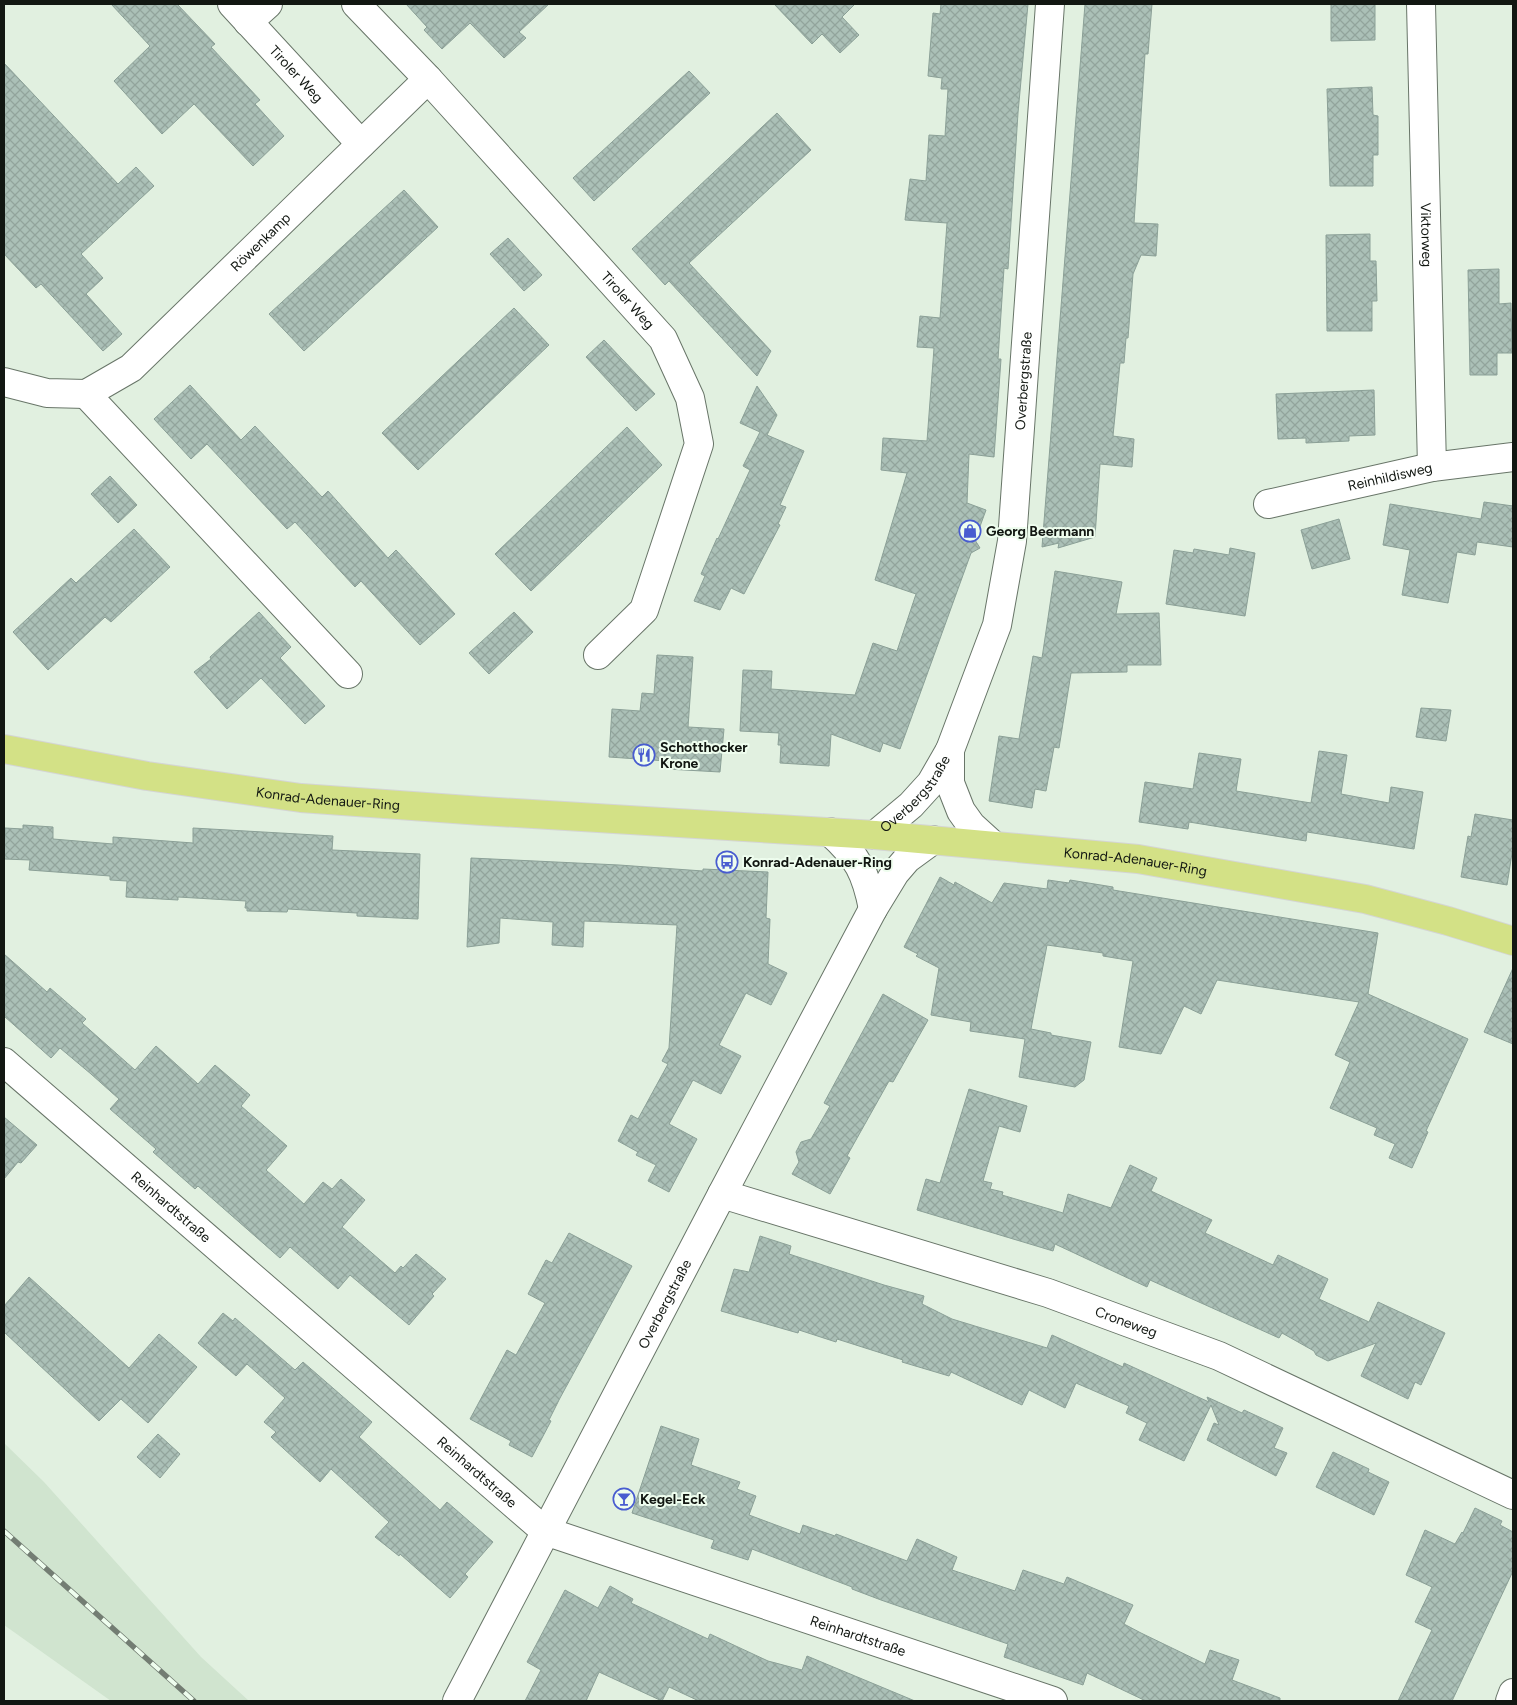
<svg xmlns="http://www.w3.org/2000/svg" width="1517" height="1705" font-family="Figtree,sans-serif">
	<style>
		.built { fill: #d0e4cf }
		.building { fill: url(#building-cross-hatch); stroke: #8ba097 }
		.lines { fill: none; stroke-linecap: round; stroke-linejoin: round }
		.minor-casing { stroke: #687568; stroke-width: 30 }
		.major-casing { stroke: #d4d5d4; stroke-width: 30 }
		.minor { stroke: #fff; stroke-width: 28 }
		.major { stroke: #d3e186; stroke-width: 28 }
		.rail-casing { stroke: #737d73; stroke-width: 5.5 }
		.rail { stroke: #eefdee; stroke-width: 4; stroke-dasharray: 11; stroke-linecap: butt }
		.labels { text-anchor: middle; stroke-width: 4; stroke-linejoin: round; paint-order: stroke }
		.street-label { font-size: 14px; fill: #121712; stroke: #eefdee }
		.poi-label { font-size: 14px; font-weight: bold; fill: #121712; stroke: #eefdee; text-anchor: start }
	</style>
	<defs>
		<pattern id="building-cross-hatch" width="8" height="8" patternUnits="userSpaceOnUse" patternTransform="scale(1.25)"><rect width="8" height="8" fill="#abc0b7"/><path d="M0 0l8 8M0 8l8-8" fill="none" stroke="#92a49c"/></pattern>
	</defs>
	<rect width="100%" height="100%" fill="#e1f0e0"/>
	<path class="built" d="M4 1443 44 1482 201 1657 249 1701H111L4 1625Z"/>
	<g class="building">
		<path d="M111 4H177L215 44 211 47 260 100 255 104 284 136 253 166 194 104 162 134 114 81 150 46Z"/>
		<path d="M406 4H549L519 32 526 38 504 58 470 23 442 49 424 30 427 27Z"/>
		<path d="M774 4H855L842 17 859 35 840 53 822 34 812 44Z"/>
		<path d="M941 4H1028L1018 113 1008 269 1004 268 998 359H1001L994 457 969 454 967 503 986 510 975 540 980 548 971 553 900 749 883 743 880 752 831 734 829 766 780 763 781 745H778L779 733 740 731 743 670 772 671 771 689 855 695 873 643 897 651 916 594 875 580 907 473 881 470 883 438 927 441 934 348 917 347 920 316 940 318 947 223 905 220 910 179 926 181 929 135 945 136 948 89H941L942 78 928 76 933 13 940 14Z"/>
		<path d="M1085 4H1152L1148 54H1145L1134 223 1158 224 1156 256 1141 255 1133 274 1128 338H1126L1124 363H1120L1113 436 1134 439 1132 467 1100 464 1095 537 1058 548 1059 543 1042 547Z"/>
		<path d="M1331 4H1375V40L1331 41Z"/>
		<path d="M4 63 118 184 136 167 154 186 81 254 103 278 86 294 122 334 103 351 41 284 36 288 4 254Z"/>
		<path d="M689 71 710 93 594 201 573 178Z"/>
		<path d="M1372 87 1373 115 1378 116V155H1373V186H1330L1327 89Z"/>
		<path d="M777 113 811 150 689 263 771 351 757 376 669 281 665 285 632 249Z"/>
		<path d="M404 190 438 227 304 351 269 314Z"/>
		<path d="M1370 234V261H1376L1377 301H1372V331H1327L1326 235Z"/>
		<path d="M508 238 542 275 524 291 490 254Z"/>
		<path d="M1499 269V304L1511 303 1512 353H1497V375H1470L1468 270Z"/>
		<path d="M514 308 549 345 418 470 382 433Z"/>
		<path d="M604 340 655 394 636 411 586 357Z"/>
		<path d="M190 385 241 440 255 426 322 497 328 491 388 558 396 550 455 614 420 645 361 581 355 587 295 522 287 529 207 444 191 459 154 419Z"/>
		<path d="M757 386 777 415 767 435 804 451 780 505 786 507 778 524 780 525 744 594 731 588 720 610 694 601 705 576 701 574 717 538 718 539 750 470 743 466 760 432 740 423Z"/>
		<path d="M1374 390 1375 435 1349 436V441L1306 443V438L1278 439 1276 394Z"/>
		<path d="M627 427 662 465 531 591 495 554Z"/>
		<path d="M110 476 137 505 118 523 91 494Z"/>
		<path d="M1484 502 1513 506V547L1477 542 1475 555 1457 552 1448 603 1402 595 1410 550 1383 545 1390 504 1481 519Z"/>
		<path d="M1339 519 1350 559 1312 569 1301 530Z"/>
		<path d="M134 529 170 567 111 622 105 617 48 670 13 632 71 578 76 583Z"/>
		<path d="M1230 548 1255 553 1245 616 1166 604 1174 550 1193 553 1194 549 1229 555Z"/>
		<path d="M1055 571 1122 582 1116 614 1159 613 1161 665H1127V672L1071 673 1059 748 1054 747 1046 791 1035 789 1032 808 989 801 999 736 1019 739 1033 656 1042 658Z"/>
		<path d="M259 612 291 647 280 658 325 706 305 724 261 678 227 709 194 672 211 659 210 657Z"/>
		<path d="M514 612 533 632 489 674 469 653Z"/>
		<path d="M657 655 693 657 688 727 724 729 720 772 667 769V761L609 757 612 709 640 711 642 693 654 694Z"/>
		<path d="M1421 708 1451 710 1446 741 1416 737Z"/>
		<path d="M1319 751 1347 755 1341 794 1389 803 1391 787 1423 792 1414 849 1307 832 1306 841 1189 822 1188 829 1139 822 1145 782 1193 789 1199 753 1241 759 1236 791 1311 803Z"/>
		<path d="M1475 814 1513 820V847L1507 885 1461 877 1468 836 1471 837Z"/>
		<path d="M23 825 53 827V839L113 844V837L193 843V828L333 836 332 850 420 854 418 919 357 916V913L288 909 287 912 247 911V908H245L246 901 178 897V900L126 897 127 881 110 880V876L29 870 30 860 4 859 5 828 23 829Z"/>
		<path d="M471 858 619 865 703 871V869L768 872 766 918 770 919 768 964 787 973 771 1005 746 993 719 1045 741 1056 721 1094 693 1080 669 1124 697 1139 669 1192 648 1181 656 1165 636 1155 638 1152 618 1141 631 1115 638 1119 668 1064 662 1061 669 1048 677 925 584 921 583 947 552 945 553 922 500 918 499 943 467 947Z"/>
		<path d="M940 877 954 885 955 882 992 903 1004 883 1047 889 1048 880 1069 883 1070 880 1113 887V890L1378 933 1368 994 1468 1039 1426 1131 1428 1132 1412 1168 1389 1158 1395 1144 1374 1135 1377 1128 1330 1108 1350 1062 1335 1055 1359 1002 1217 980 1201 1014 1184 1006 1161 1054 1119 1047 1133 961 1103 956V953L1047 945 1031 1029 1051 1033V1035L1091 1042 1084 1080 1075 1087 1019 1077 1025 1039 970 1031 971 1022 931 1015 939 968 916 956 918 954 904 947Z"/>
		<path d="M4 954 47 992 50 988 86 1019 82 1023 135 1070 156 1046 198 1084 215 1065 250 1095 241 1106 287 1146 266 1170 304 1204 323 1182 332 1189 341 1179 365 1200 342 1227 395 1273 401 1266 403 1268 416 1254 446 1279 432 1294 434 1296 409 1325 350 1275 338 1289 290 1247 280 1258 198 1186 195 1189 153 1152 156 1149 110 1109 119 1099 91 1074 60 1048 51 1058 4 1016Z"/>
		<path d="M1513 968V1044L1484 1032Z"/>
		<path d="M883 994 928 1020 893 1082 889 1081 847 1156 850 1158 830 1194 792 1174 799 1162 796 1152 801 1142 811 1139 830 1106 824 1103Z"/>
		<path d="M969 1089 1027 1106 1020 1132 999 1126 983 1181 992 1183 990 1189 1003 1192 1002 1195 1063 1213 1068 1194 1111 1208 1130 1165 1157 1178 1151 1191 1212 1220 1205 1233 1273 1265 1278 1255 1328 1279 1319 1299 1369 1322 1378 1302 1445 1333 1421 1385 1415 1382 1408 1399 1361 1376 1376 1343 1328 1361 1316 1355 1314 1351 1282 1333 1279 1338 1150 1280 1147 1287 1055 1244 1053 1251 917 1210 926 1179 940 1183Z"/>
		<path d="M4 1117 37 1145 21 1163 18 1162 4 1179Z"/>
		<path d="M569 1233 632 1266 560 1398 549 1420 551 1421 532 1457 509 1445 511 1441 470 1419 507 1350 516 1355 545 1303 528 1294 546 1260 552 1263Z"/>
		<path d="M760 1236 791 1246 789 1254 884 1285 924 1296 922 1304 952 1319 1047 1348 1052 1335 1123 1367 1124 1363 1209 1402 1207 1397 1242 1413 1244 1410 1283 1428 1274 1448 1287 1453 1276 1476 1207 1440 1214 1423 1219 1425 1211 1405 1184 1461 1139 1440 1147 1423 1126 1413 1129 1406 1076 1383 1065 1408 1029 1390 1022 1405 951 1372 949 1376 902 1362 903 1360 837 1339 836 1342 799 1330 798 1333 721 1311 734 1269 749 1272Z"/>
		<path d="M29 1277 129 1368 159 1334 197 1367 148 1423 121 1399 99 1421 4 1332V1306Z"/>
		<path d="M223 1313 233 1321 235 1318 295 1370 303 1362 372 1422 359 1437 440 1510 447 1502 493 1542 465 1574 468 1577 450 1598 400 1554 399 1556 375 1537 389 1522 331 1469 320 1482 271 1437 276 1432 264 1422 285 1398 247 1364 236 1376 198 1343Z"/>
		<path d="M661 1426 699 1439 691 1465 740 1482 737 1489 756 1496 749 1515 800 1534 803 1525 835 1536 836 1534 907 1561 917 1539 957 1557 952 1570 1015 1591 1023 1570 1064 1584 1067 1577 1133 1605 1124 1624 1141 1633 1205 1664 1210 1650 1239 1660 1232 1680 1280 1698V1701H1146L1087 1673 1083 1685 1004 1657 1008 1644 881 1600 852 1589V1587L752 1549 748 1560 711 1548 714 1540 632 1513Z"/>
		<path d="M158 1434 180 1454 160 1478 137 1457Z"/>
		<path d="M1333 1452 1369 1469 1368 1472 1389 1482 1374 1515 1316 1487Z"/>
		<path d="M1475 1508 1502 1521 1500 1525 1513 1532V1571L1452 1701H1398L1432 1630 1415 1622 1432 1587 1406 1575 1425 1530 1455 1544 1462 1532 1463 1533Z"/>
		<path d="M610 1586 633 1599 631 1603 708 1639 710 1634 768 1661 802 1670 807 1656 915 1701H699L669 1687 662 1701 599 1672 586 1701H525L541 1670 527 1662 565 1590 598 1608Z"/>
	</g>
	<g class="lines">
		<g class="minor-casing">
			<g id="minor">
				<path id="s1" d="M232 4 361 144"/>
				<path id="s2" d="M356 4 428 79 663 339 690 398 699 444 644 610 598 655"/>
				<path id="s3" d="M1421 4 1432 467"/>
				<path d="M248 22 268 4"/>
				<path id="s4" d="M4 382 47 393 86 394 131 368 428 79"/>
				<path d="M86 394 348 674"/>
				<path id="s5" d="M1268 504 1432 467 1513 457"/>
				<path d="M950 750V783L961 811 971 825 993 845"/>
				<path d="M830 832C858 857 866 873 873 909"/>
				<path id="s6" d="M875 835 911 805 931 783 950 750 997 625 1012 541 1050 4"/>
				<path id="s7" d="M4 1062 545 1531 1053 1701"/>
				<path id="s8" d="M722 1194 1048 1293 1219 1356 1513 1495"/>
				<path id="s9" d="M457 1701 722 1194 873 909 895 873 907 859 933 840"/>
				<path d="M1510 1701 1513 1693"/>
			</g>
		</g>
		<g class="major-casing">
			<g id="major">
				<path id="s10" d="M4 749 147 776 301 798 482 811 875 835 1138 859 1365 899 1448 921 1513 941"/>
			</g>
		</g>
		<use href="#minor" class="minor"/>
		<use href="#major" class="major"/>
		<g class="rail-casing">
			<path id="rail" d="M4 1531 194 1701"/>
		</g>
		<use href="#rail" class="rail"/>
	</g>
	<defs>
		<g id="shop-ring" transform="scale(1.125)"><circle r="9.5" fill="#eefdee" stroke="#485cd0" stroke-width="1.5"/><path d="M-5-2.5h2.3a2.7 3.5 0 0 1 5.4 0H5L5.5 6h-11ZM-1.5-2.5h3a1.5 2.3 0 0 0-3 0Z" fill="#485cd0"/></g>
		<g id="restaurant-ring" transform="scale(1.125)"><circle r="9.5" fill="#eefdee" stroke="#485cd0" stroke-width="1.5"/><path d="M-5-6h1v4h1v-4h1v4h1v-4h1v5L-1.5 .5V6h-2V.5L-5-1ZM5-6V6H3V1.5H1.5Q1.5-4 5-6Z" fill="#485cd0"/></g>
		<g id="bus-ring" transform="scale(1.125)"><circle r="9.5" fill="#eefdee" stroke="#485cd0" stroke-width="1.5"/><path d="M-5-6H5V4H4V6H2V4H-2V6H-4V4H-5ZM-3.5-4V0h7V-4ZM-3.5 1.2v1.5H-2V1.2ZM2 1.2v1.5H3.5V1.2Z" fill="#485cd0"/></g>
		<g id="bar-ring" transform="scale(1.125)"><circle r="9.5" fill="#eefdee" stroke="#485cd0" stroke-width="1.5"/><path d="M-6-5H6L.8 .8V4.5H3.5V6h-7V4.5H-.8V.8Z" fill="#485cd0"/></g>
	</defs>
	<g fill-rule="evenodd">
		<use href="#shop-ring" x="970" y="531"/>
		<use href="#restaurant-ring" x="644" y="755"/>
		<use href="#bus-ring" x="727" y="862"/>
		<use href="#bar-ring" x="624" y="1499"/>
	</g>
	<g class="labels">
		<g class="street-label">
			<text dy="5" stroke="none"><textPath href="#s1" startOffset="95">Tiroler Weg</textPath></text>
			<text dy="5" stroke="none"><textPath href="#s3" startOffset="231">Viktorweg</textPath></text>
			<text dy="5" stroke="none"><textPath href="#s4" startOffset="316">Röwenkamp</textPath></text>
			<text dy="5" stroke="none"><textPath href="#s2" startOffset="402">Tiroler Weg</textPath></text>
			<text dy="5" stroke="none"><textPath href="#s6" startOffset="494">Overbergstraße</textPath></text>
			<text dy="5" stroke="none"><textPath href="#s5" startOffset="125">Reinhildisweg</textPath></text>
			<text dy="5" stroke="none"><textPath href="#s6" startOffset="58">Overbergstraße</textPath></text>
			<text dy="5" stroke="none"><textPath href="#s10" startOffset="328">Konrad-Adenauer-Ring</textPath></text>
			<text dy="5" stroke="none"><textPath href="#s10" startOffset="1138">Konrad-Adenauer-Ring</textPath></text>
			<text dy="5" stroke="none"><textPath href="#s7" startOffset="221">Reinhardtstraße</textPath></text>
			<text dy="5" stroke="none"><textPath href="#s9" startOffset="448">Overbergstraße</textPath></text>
			<text dy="5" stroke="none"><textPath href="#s8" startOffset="424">Croneweg</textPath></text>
			<text dy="5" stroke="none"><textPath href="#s7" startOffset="626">Reinhardtstraße</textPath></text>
			<text dy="5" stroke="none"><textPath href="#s7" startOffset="1046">Reinhardtstraße</textPath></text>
		</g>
		<g class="poi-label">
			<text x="986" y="536">Georg Beermann</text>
			<text x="660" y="752">Schotthocker<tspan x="660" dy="16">Krone</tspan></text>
			<text x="743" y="867">Konrad-Adenauer-Ring</text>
			<text x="640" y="1504">Kegel-Eck</text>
		</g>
	</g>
	<rect width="1517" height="1705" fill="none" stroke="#121712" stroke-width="10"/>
</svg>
